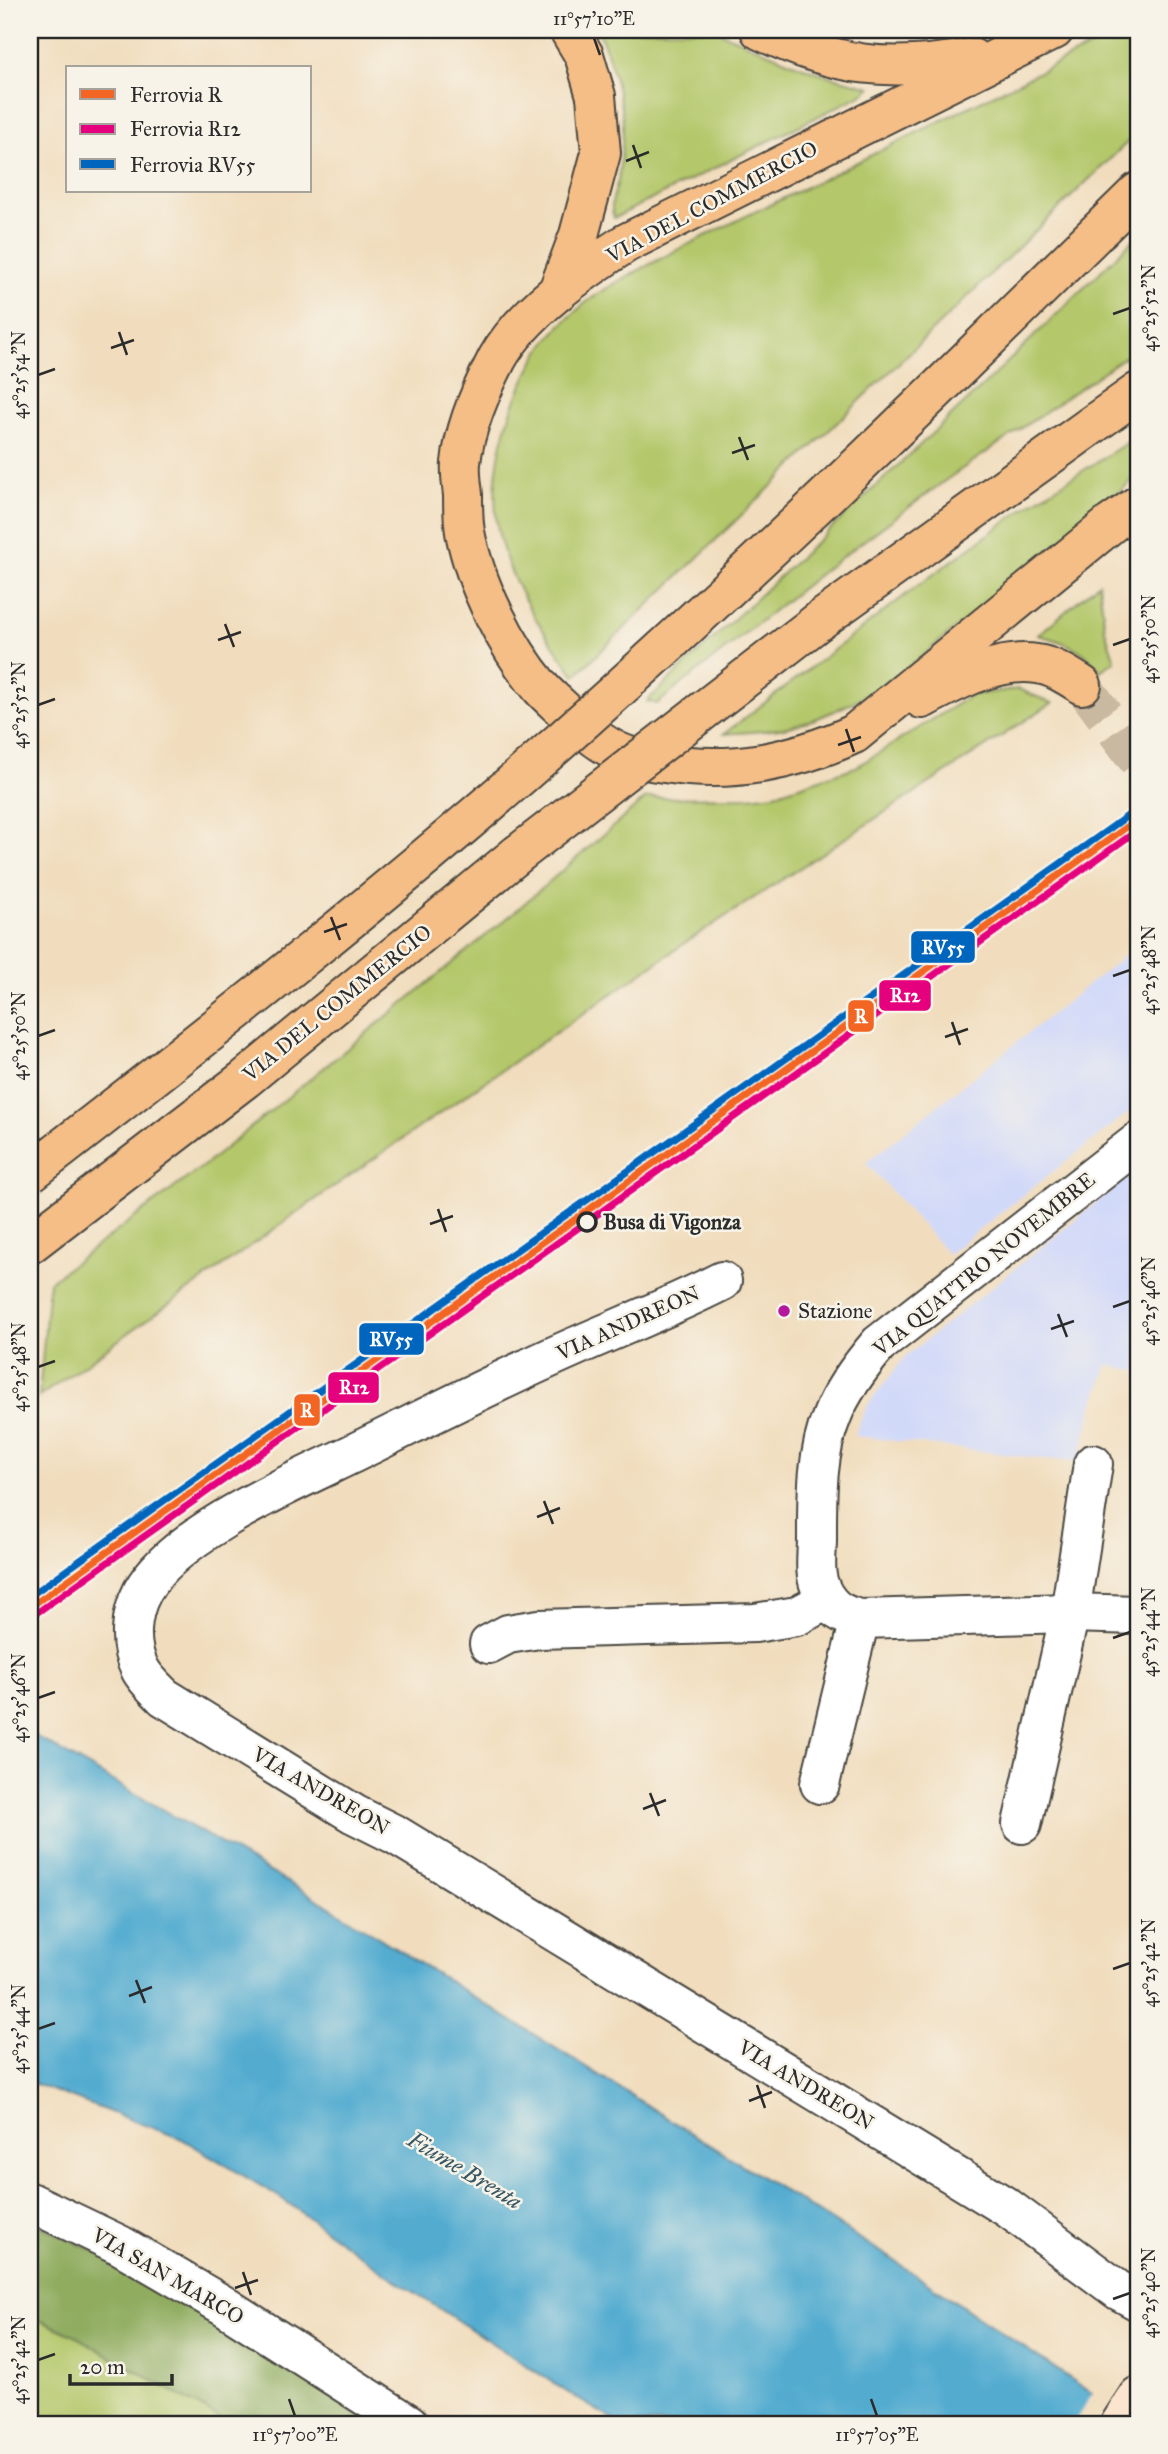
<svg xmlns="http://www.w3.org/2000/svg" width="1168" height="2454" font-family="'IM FELL Great Primer',serif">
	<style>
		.built { fill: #d1d9f9 }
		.green { fill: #b4c76b; stroke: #70794b; stroke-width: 2 }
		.forest { fill: #8fac5f; stroke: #5d6c45; stroke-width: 2 }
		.water { fill: #53acd0; stroke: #3f6c7e; stroke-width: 2 }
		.pier { fill: #f1ddbd }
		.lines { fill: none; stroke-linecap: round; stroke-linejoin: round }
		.primary-tunnel { stroke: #c9b9a0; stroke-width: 38; stroke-dasharray: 38 19; stroke-linecap: butt }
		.street-casing { stroke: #494641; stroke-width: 42 }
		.secondary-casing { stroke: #494641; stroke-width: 42 }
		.primary-casing { stroke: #494641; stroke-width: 42 }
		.highway-casing { stroke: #494641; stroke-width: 42 }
		.street { stroke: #fff; stroke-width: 38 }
		.secondary { stroke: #fbe5cf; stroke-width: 38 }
		.primary { stroke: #f6be87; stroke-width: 38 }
		.highway { stroke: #f6be87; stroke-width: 38 }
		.highway-bridge-casing { stroke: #494641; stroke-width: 42; stroke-linecap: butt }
		.highway-bridge { stroke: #f6be87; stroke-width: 38 }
		.rail-1-casing { stroke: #f7f3e8; stroke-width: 12 }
		.rail-2-casing { stroke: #f7f3e8; stroke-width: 12 }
		.rail-3-casing { stroke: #f7f3e8; stroke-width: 12 }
		.rail-1 { stroke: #f26522; stroke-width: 7 }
		.rail-2 { stroke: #e5007d; stroke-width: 7 }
		.rail-3 { stroke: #0065bd; stroke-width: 7 }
		.ticks { fill: none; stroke: #2b2b2b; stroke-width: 2.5 }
		.stop-dot { fill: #f7f3e8; stroke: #2b2b2b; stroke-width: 3.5 }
		.poi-dot { fill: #b5179e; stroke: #f7f3e8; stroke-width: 2.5 }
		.labels { text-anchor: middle; stroke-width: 5; stroke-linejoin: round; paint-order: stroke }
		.street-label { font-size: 21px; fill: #2b2b2b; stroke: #f7f3e8 }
		.stop-label { font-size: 21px; font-weight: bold; fill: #2b2b2b; stroke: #f7f3e8; text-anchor: start }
		.poi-label { font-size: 21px; fill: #2b2b2b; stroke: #f7f3e8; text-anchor: start }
		.water-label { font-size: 23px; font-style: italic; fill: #395865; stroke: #f7f3e8 }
		.line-badge { stroke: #f7f3e8; stroke-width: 2.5 }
		.badge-label { font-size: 19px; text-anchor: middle; font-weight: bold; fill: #fff }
		.neatline { fill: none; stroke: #2b2b2b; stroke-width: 2.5 }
		.ticks-label { font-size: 18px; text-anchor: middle; fill: #2b2b2b }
	</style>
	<rect width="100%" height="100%" fill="#f7f3e8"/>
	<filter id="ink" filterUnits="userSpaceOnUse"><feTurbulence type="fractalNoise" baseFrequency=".0143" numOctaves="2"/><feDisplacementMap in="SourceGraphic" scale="14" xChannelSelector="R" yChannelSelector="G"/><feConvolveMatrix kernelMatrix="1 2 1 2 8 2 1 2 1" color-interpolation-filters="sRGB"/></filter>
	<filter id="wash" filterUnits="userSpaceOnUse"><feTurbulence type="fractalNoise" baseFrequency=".00686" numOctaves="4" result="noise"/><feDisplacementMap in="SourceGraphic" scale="28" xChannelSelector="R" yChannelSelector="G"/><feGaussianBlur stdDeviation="1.57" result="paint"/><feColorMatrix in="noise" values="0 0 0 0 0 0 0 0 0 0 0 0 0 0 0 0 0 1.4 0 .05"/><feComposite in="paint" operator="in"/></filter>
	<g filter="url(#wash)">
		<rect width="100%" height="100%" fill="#f1ddbd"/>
		<g class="built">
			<path d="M1138 945V1105L948 1254 866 1163Z"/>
			<path d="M1138 1169V1371L1108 1365 1093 1405 1079 1461 1045 1459 854 1436 867 1406 904 1358Z"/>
		</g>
		<g class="green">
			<path d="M597 30H715L790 62 828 76 871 87 861 95 614 218C608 203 617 190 619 175 621 159 623 142 623 126 623 105 608 47 597 30Z"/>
			<path d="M1124 30H1138V132L575 676C545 634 515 593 501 543 484 479 507 406 540 351 550 334 568 318 583 305 607 286 634 273 660 259 711 232 764 208 817 182 919 132 1022 80 1124 30Z"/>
			<path d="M1138 235V348L946 480 831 565 657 704 647 701 986 383Z"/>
			<path d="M1138 436V476L907 669C868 695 830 718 784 728 765 732 744 732 724 734L916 587 1030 504Z"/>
			<path d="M1099 583 1105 630 1115 661 1100 671C1086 649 1062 641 1038 635Z"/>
			<path d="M1018 689 1052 703 685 943 326 1192 39 1397 49 1282 206 1164 511 915 646 798 749 797 775 794 856 767 972 695Z"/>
			<path d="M30 2316 73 2335 230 2424H30Z"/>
		</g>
		<path class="forest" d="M30 2221 127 2266 373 2424H230L73 2335 30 2316Z"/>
		<path class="water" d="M30 1733 327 1905 886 2255 1138 2424H620L573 2396 385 2273 281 2198 182 2139 30 2082Z"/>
		<path class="pier" d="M1094 2391 1138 2419V2424H1073Z"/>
	</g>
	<g filter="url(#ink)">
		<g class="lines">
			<path class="primary-tunnel" d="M1082 685 1138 761"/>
			<g class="street-casing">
				<g id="street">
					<path d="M1138 1142 879 1344C861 1365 842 1390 832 1416 816 1454 817 1498 817 1539 817 1551 815 1565 817 1576 818 1584 823 1595 828 1601 836 1612 847 1616 860 1619L1070 1613 1138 1615"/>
					<path d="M722 1281C673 1306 622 1326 572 1348 497 1381 425 1418 352 1454 292 1483 173 1534 142 1592 130 1615 128 1646 140 1669 145 1679 156 1689 164 1697L354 1814 396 1835 1008 2208 1118 2290 1138 2301"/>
					<path d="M489 1644 508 1634 539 1629 755 1623 797 1616 827 1600"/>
					<path d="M820 1784 860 1619"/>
					<path d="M1022 1824 1070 1613 1093 1464"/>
					<path d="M30 2202 120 2245 223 2305 409 2424"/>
				</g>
			</g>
			<g class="secondary-casing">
				<path id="secondary" d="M1120 2424 1138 2396"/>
			</g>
			<g class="primary-casing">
				<g id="primary">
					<path d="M760 30C837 67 889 73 972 58"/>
					<path d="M1054 30 626 243C583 271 523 312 497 359 482 388 464 430 461 463 460 473 462 485 463 495 463 507 463 520 465 532 475 584 507 648 541 688 549 697 559 705 568 714 583 729 603 746 623 754 636 759 650 761 664 763 732 774 792 762 854 734L1112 523 1138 505"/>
					<path d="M558 291 579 235 601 153 596 96 584 55 569 30"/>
					<path d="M922 699C954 682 998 658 1037 664 1053 666 1068 676 1082 685"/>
				</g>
			</g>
			<g class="highway-casing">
				<g id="highway">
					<path d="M961 366 1138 192"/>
					<path d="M819 621 1138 392"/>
					<path d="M30 1244 245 1079 518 854"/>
				</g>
			</g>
			<use href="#street" class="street"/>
			<use href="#secondary" class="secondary"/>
			<use href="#primary" class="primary"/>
			<use href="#highway" class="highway"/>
			<g class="highway-bridge-casing">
				<g id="highway-bridge">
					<path d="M518 854 819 621"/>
					<path d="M30 1173C211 1033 391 891 563 739 699 618 831 493 961 366"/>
				</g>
			</g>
			<use href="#highway-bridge" class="highway-bridge"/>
			<g class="rail-1-casing">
				<path id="rail-1" d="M30 1607 1138 819"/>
			</g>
			<g class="rail-2-casing">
				<path id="rail-2" d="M35 1614 1138 830"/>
			</g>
			<g class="rail-3-casing">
				<path id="rail-3" d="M30 1596 1133 812"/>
			</g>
			<use href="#rail-1" class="rail-1"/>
			<use href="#rail-2" class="rail-2"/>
			<use href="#rail-3" class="rail-3"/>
		</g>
	</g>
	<path class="ticks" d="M594 38 600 55M633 145 641 168M626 161 649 152M1113 314 1130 308M119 332 127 355M111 348 134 340M38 375 55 369M739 437 748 460M732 453 755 445M225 624 234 647M218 640 241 632M1113 645 1130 639M38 705 55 699M846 729 854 752M838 745 861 737M331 917 340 940M324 932 347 924M1113 976 1130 970M952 1022 960 1045M38 1036 55 1030M945 1037 968 1029M438 1209 446 1232M430 1224 453 1216M1113 1307 1130 1301M1058 1314 1067 1337M1051 1329 1074 1321M38 1367 55 1361M544 1501 553 1524M537 1517 560 1508M1113 1638 1130 1632M38 1698 55 1692M650 1793 659 1816M643 1809 666 1800M1113 1969 1130 1963M136 1980 145 2003M129 1996 152 1987M38 2029 55 2023M757 2085 765 2108M749 2101 772 2092M243 2272 251 2295M235 2288 258 2280M1113 2299 1130 2293M38 2360 55 2354M289 2399 295 2416M871 2399 877 2416"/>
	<circle class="stop-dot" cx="587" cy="1222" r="9"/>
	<circle class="poi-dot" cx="784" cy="1311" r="7"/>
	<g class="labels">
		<g class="street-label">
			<text transform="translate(712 202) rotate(-28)" y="7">VIA DEL COMMERCIO</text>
			<text transform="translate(337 1003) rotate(-39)" y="7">VIA DEL COMMERCIO</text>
			<text transform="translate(984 1264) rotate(-39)" y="7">VIA QUATTRO NOVEMBRE</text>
			<text transform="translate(628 1323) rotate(-24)" y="7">VIA ANDREON</text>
			<text transform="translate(321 1791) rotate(30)" y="7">VIA ANDREON</text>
			<text transform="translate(806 2085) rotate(31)" y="7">VIA ANDREON</text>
			<text transform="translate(168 2276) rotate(30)" y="7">VIA SAN MARCO</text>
		</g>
		<g class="stop-label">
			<text x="603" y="1229">Busa di Vigonza</text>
		</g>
		<g class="poi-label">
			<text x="798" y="1318">Stazione</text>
		</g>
		<g class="water-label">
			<text transform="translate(465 2170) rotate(31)" y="8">Fiume Brenta</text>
		</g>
	</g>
	<g class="line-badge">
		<rect x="910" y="930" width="66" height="34" rx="7" fill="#0065bd"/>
		<rect x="878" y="979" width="54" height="33" rx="7" fill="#e5007d"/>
		<rect x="847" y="999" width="28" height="34" rx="7" fill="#f26522"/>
		<rect x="358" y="1322" width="67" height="34" rx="7" fill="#0065bd"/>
		<rect x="327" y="1371" width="53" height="33" rx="7" fill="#e5007d"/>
		<rect x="293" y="1393" width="28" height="34" rx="7" fill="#f26522"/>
	</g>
	<g class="badge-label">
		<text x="943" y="954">RV55</text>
		<text x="905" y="1002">R12</text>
		<text x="861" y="1023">R</text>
		<text x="391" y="1346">RV55</text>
		<text x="354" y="1394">R12</text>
		<text x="307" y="1417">R</text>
	</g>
	<rect width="1168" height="2454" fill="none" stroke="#f7f3e8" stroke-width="77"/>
	<rect x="66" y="66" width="245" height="126" fill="#f7f3e8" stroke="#a5a39c" stroke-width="2"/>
	<rect x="80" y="89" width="35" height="10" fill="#f26522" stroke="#a5a39c" stroke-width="2"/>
	<text x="130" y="102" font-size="21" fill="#2b2b2b">Ferrovia R</text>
	<rect x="80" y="124" width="35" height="10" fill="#e5007d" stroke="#a5a39c" stroke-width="2"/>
	<text x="130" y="136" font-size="21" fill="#2b2b2b">Ferrovia R12</text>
	<rect x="80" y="159" width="35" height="10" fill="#0065bd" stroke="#a5a39c" stroke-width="2"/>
	<text x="130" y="172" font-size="21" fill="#2b2b2b">Ferrovia RV55</text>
	<path d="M70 2374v10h102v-10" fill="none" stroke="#2b2b2b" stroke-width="3.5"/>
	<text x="80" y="2374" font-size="21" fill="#2b2b2b" stroke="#f7f3e8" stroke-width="5" paint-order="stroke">20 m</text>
	<rect x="38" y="38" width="1092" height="2378" class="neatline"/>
	<g class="ticks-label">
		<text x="594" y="25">11°57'10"E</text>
		<text transform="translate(1149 308) rotate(-90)" y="6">45°25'52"N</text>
		<text transform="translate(19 375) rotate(-90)" y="6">45°25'54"N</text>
		<text transform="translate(1149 639) rotate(-90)" y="6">45°25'50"N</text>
		<text transform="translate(19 705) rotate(-90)" y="6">45°25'52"N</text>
		<text transform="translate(1149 970) rotate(-90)" y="6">45°25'48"N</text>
		<text transform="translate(19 1036) rotate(-90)" y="6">45°25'50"N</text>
		<text transform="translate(1149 1301) rotate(-90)" y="6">45°25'46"N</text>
		<text transform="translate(19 1367) rotate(-90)" y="6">45°25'48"N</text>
		<text transform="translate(1149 1632) rotate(-90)" y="6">45°25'44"N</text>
		<text transform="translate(19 1698) rotate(-90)" y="6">45°25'46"N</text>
		<text transform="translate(1149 1963) rotate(-90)" y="6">45°25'42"N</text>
		<text transform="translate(19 2029) rotate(-90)" y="6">45°25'44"N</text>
		<text transform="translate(1149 2293) rotate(-90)" y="6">45°25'40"N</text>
		<text transform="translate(19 2360) rotate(-90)" y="6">45°25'42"N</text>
		<text x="295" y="2441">11°57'00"E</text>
		<text x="877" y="2441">11°57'05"E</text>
	</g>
</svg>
